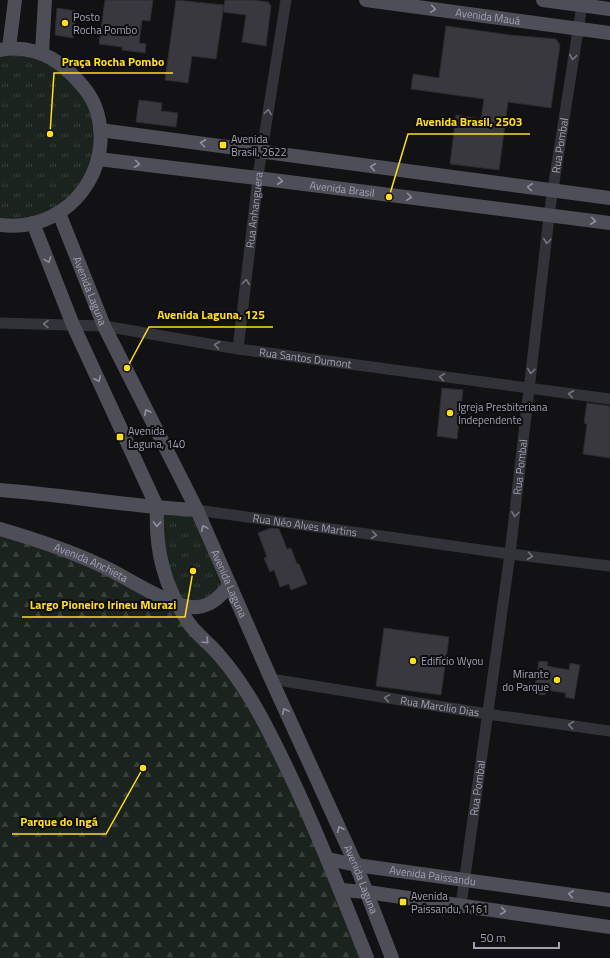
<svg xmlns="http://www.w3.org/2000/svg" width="610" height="958" font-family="'Titillium Web',sans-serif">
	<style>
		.grass { fill: url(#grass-tufts) }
		.forest { fill: url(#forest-firs) }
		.building { fill: #39383e; stroke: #2c2b2f }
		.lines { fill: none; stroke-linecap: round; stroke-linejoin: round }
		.minor { stroke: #323239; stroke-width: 11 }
		.major { stroke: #4e4e58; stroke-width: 14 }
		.oneway { stroke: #9092a2 }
		.oneway2 { stroke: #757683 }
		.poi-dot { fill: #ffde1d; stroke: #0d0c0e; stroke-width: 1.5 }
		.labels { text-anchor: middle; stroke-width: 4; stroke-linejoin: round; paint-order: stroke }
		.street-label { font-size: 11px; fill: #a1a3b5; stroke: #0d0c0e }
		.poi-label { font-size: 11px; fill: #a1a3b5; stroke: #0d0c0e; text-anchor: start }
		.leader { fill: none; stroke: #ffde1d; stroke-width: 1.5 }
		.callout-dot { fill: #ffde1d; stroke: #0d0c0e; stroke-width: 1.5 }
		.callout-label { font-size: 12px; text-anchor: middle; font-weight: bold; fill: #ffde1d; stroke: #0d0c0e; stroke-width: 4; stroke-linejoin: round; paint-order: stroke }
	</style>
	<defs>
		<pattern id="grass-tufts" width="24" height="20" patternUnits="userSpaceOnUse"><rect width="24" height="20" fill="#1b231e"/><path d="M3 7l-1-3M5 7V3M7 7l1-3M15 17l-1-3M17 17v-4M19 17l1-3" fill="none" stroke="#39403c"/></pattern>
		<pattern id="forest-firs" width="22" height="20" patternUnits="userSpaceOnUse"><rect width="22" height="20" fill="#1b231e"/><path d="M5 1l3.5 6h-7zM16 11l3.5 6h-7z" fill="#39403c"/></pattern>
	</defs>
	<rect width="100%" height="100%" fill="#121113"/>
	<g class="grass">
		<path d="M0 50 42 53 95 106 98 159 59 213 0 225Z"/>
		<path d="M157 507 197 510 230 585 216 601 178 604 168 585Z"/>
	</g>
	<path class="forest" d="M0 529 178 604 271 736 363 958H0Z"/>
	<g class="building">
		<path d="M105 0H153L150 21 142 20 139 43 146 44 145 53 122 50V47L99 44Z"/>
		<path d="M176 0 224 5 216 59 192 56 188 83 165 80Z"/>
		<path d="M225 0H253L268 2 271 6 266 46 242 42 246 15 223 12Z"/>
		<path d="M57 8 76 11 73 38 55 35Z"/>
		<path d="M446 26 510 35 556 39 560 45 551 108 508 102 499 170 450 164 456 115 481 119 484 99 411 89 413 74 439 78Z"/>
		<path d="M139 100 162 103 161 111 178 113 176 127 136 122Z"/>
		<path d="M442 388 463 390 457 439 437 436Z"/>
		<path d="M587 403 610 406V458L583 454 587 424 584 423Z"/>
		<path d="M271 528 279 529 287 549 291 548 297 564H299L307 584 291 590 289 584 280 587 274 570 270 572 264 558 267 557 258 533Z"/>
		<path d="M384 628 449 637 441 695 376 686Z"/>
		<path d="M539 661 548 662 547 666 569 670 570 663 580 665 574 699 565 697 566 693 546 690 545 695 534 694Z"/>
	</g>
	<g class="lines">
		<g class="minor">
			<path id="s1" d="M0 323 104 326 238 349 610 399"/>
			<path id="s2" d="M238 349 259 169 286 0"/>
			<path id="s3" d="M197 510 510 554 610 566"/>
			<path id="s4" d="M271 679 487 714 610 731"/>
			<path id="s5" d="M461 905 510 554 550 208 582 5"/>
		</g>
		<g class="major">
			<path id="s6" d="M366 0 610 33"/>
			<path d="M543 0 610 9"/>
			<path d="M9 48 15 0"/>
			<path d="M0 50C23 45 48 53 65 68 77 79 89 91 95 106 115 159 80 218 24 225 16 226 9 226 0 225"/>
			<path d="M42 53 45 0"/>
			<path d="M100 130 610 198"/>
			<path id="s7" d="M98 159 257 178 610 223"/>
			<path id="s8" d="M59 213 104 326 197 510 271 679 356 865 392 958"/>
			<path d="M33 223 73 325 157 507C155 550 164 586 188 622 196 634 209 643 219 655 240 679 257 708 271 736 308 808 337 883 367 958"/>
			<path d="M0 490C66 495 131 507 197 510"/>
			<path id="s9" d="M0 529C34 539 68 550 100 565 124 575 173 610 198 607 213 605 220 596 230 585"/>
			<path id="s10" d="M328 859 356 865 610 900"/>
			<path d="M340 890 367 892 610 927"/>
		</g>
	</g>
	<defs><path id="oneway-chevron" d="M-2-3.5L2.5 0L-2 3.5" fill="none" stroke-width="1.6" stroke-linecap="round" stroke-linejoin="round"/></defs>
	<g class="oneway">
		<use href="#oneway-chevron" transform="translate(433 9) rotate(8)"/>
		<use href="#oneway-chevron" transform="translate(203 143) rotate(-173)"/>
		<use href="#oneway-chevron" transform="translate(137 164) rotate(7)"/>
		<use href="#oneway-chevron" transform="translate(373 167) rotate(-172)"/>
		<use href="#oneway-chevron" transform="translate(280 181) rotate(7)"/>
		<use href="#oneway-chevron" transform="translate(530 187) rotate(-172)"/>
		<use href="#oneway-chevron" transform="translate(409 197) rotate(7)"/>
		<use href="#oneway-chevron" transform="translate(593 221) rotate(8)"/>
		<use href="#oneway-chevron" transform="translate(48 260) rotate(69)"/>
		<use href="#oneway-chevron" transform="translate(98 379) rotate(65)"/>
		<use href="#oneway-chevron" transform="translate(147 412) rotate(-117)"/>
		<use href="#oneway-chevron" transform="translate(157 524) rotate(91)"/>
		<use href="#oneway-chevron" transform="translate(204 528) rotate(-114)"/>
		<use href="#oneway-chevron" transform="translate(206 641) rotate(46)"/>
		<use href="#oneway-chevron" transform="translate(285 711) rotate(-115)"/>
		<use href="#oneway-chevron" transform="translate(340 829) rotate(-115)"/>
		<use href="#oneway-chevron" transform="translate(571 894) rotate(-172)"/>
		<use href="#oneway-chevron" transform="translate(503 911) rotate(8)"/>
	</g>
	<g class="oneway2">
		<use href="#oneway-chevron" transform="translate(573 57) rotate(98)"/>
		<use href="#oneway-chevron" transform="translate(268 112) rotate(-81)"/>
		<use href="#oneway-chevron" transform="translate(547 241) rotate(97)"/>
		<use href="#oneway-chevron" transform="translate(246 282) rotate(-83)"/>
		<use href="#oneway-chevron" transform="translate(46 324) rotate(-179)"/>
		<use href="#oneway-chevron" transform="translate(217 345) rotate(-170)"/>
		<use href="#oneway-chevron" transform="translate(531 371) rotate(97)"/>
		<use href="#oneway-chevron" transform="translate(442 377) rotate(-172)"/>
		<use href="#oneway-chevron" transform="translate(571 394) rotate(-173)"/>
		<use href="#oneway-chevron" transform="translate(515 514) rotate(97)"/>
		<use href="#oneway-chevron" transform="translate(374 535) rotate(8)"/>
		<use href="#oneway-chevron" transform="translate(530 556) rotate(7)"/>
		<use href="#oneway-chevron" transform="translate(387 698) rotate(-171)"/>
		<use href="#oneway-chevron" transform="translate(571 725) rotate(-172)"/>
	</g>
	<g class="poi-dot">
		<circle cx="65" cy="23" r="4"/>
		<rect x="219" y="141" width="8" height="8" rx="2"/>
		<circle cx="450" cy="413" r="4"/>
		<rect x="116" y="433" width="8" height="8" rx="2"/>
		<circle cx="413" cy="661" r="4"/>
		<circle cx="557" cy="680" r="4"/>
		<rect x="399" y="898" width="8" height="8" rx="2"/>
	</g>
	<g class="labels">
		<g class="street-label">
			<text dy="4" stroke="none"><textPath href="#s6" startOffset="123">Avenida Mauá</textPath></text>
			<text dy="4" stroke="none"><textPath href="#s5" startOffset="766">Rua Pombal</textPath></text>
			<text dy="4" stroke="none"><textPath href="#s7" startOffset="246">Avenida Brasil</textPath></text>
			<text dy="4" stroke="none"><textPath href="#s2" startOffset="140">Rua Anhanguera</textPath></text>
			<text dy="4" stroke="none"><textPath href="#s8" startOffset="84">Avenida Laguna</textPath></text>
			<text dy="4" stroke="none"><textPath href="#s1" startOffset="308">Rua Santos Dumont</textPath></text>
			<text dy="4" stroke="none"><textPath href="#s5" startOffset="442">Rua Pombal</textPath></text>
			<text dy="4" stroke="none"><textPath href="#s3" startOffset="109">Rua Néo Alves Martins</textPath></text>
			<text dy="4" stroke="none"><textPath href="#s9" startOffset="97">Avenida Anchieta</textPath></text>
			<text dy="4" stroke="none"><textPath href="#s8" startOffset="408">Avenida Laguna</textPath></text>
			<text dy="4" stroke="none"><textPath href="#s4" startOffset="171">Rua Marcilio Dias</textPath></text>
			<text dy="4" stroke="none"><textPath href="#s5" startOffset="118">Rua Pombal</textPath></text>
			<text dy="4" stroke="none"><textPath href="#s10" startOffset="106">Avenida Paissandu</textPath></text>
			<text dy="4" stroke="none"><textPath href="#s8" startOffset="732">Avenida Laguna</textPath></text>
		</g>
		<g class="poi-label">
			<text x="73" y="21">Posto<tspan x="73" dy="13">Rocha Pombo</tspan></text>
			<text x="231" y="143">Avenida<tspan x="231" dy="13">Brasil, 2622</tspan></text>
			<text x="458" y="411">Igreja Presbiteriana<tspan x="458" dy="13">Independente</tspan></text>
			<text x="128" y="435">Avenida<tspan x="128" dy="13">Laguna, 140</tspan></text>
			<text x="421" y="665">Edifício Wyou</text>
			<text x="549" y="678" text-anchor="end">Mirante<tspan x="549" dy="13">do Parque</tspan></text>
			<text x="411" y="900">Avenida<tspan x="411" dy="13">Paissandu, 1161</tspan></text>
		</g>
	</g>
	<path class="leader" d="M50 134L54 73H173M389 197L408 134H530M127 368L149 327H273M193 571L185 617H22M143 768L106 834H12"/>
	<g class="callout-dot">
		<circle cx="50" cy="134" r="4"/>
		<circle cx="389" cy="197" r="4"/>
		<circle cx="127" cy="368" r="4"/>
		<circle cx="193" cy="571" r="4"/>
		<circle cx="143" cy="768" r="4"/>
	</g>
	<g class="callout-label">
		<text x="113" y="66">Praça Rocha Pombo</text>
		<text x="469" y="126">Avenida Brasil, 2503</text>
		<text x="211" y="319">Avenida Laguna, 125</text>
		<text x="103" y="609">Largo Pioneiro Irineu Murazi</text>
		<text x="59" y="826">Parque do Ingá</text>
	</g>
	<path d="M474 942v6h85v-6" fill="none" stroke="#a1a3b5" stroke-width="2"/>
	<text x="480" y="942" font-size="12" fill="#a1a3b5" stroke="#0d0c0e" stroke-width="3" paint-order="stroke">50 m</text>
</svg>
